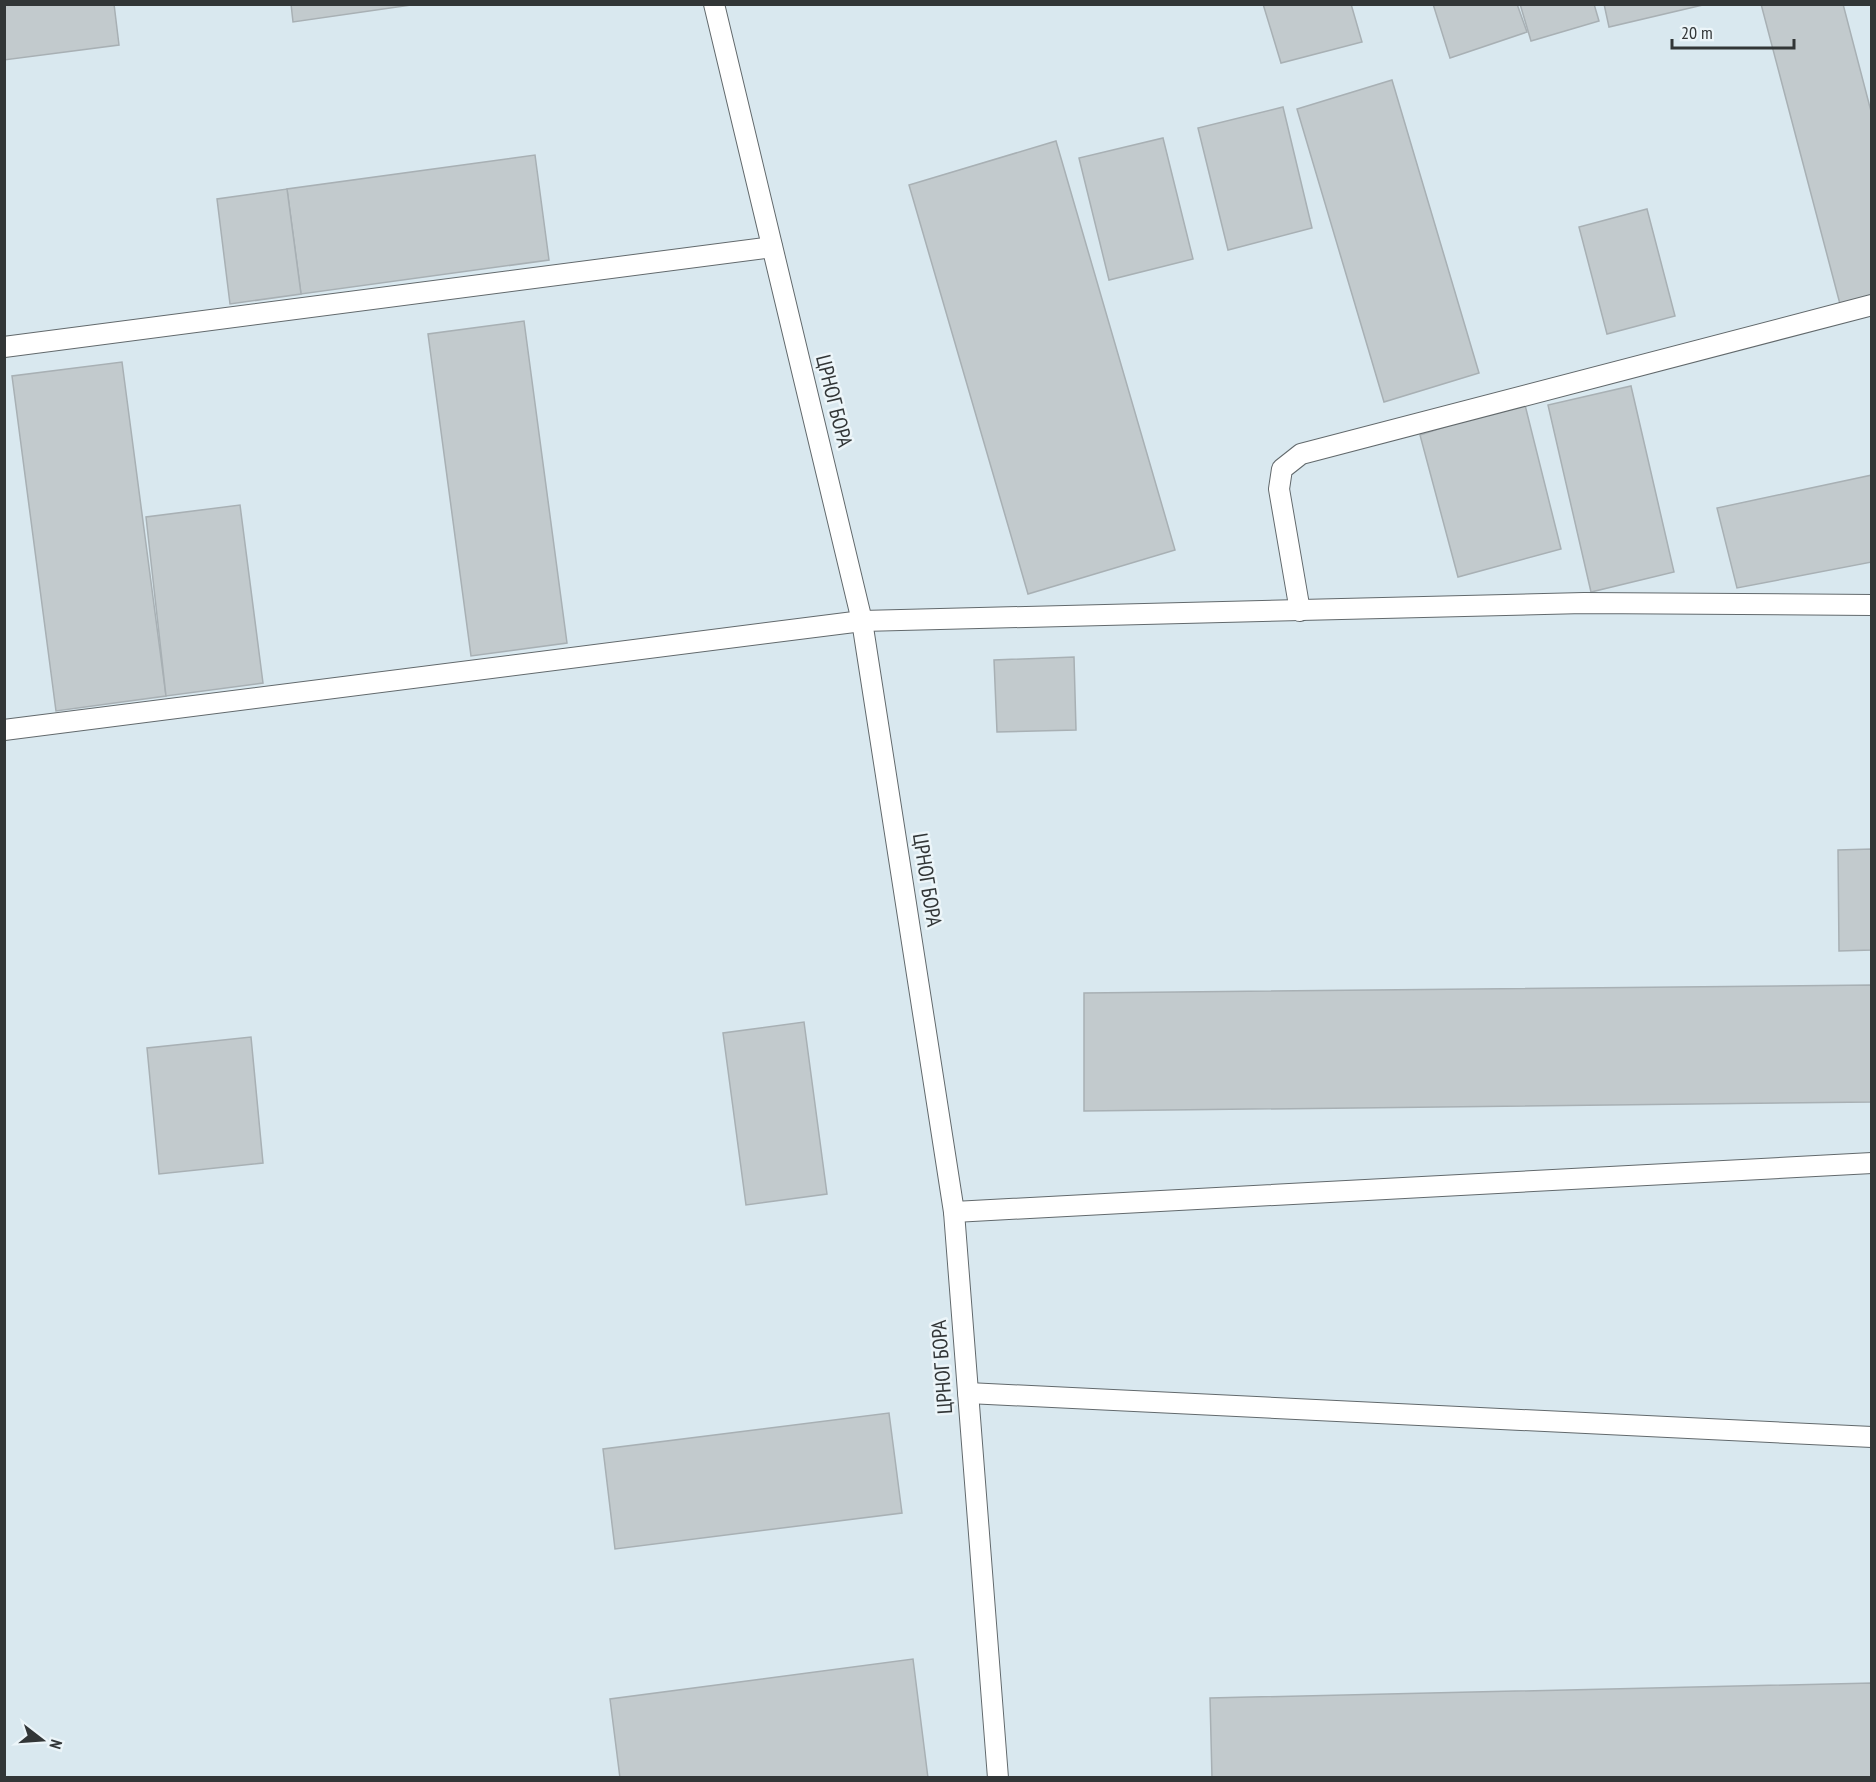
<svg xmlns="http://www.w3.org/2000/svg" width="1876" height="1782" font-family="'PT Sans Narrow',sans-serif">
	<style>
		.built { fill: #d9e8ef }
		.building { fill: #c2cacd; stroke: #a8b0b4; stroke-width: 1.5 }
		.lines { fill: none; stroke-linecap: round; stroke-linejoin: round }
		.service-casing { stroke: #62696c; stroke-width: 22 }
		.service { stroke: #fff; stroke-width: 20 }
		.labels { text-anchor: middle; stroke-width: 5; stroke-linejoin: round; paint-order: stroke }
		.street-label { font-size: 21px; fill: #323637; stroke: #ecf5f9 }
	</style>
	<rect width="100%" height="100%" fill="#ecf5f9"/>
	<rect class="built" x="5" y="5" width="1866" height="1772"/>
	<g class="building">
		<path d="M4 4H114L119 45 4 60Z"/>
		<path d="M291 4H418L293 22Z"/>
		<path d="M1263 4H1351L1362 42 1281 63Z"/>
		<path d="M1433 4H1517L1527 32 1450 58Z"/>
		<path d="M1520 4H1594L1599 21 1531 41Z"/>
		<path d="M1604 4H1707L1609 27Z"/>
		<path d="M1761 4H1843L1872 115V295L1840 304Z"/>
		<path d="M1392 80 1479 373 1384 402 1297 109Z"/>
		<path d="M1283 107 1312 228 1228 250 1198 128Z"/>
		<path d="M1163 138 1193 259 1109 280 1079 158Z"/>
		<path d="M1056 141 1175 550 1028 594 909 185Z"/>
		<path d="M535 155 549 260 301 294 287 189Z"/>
		<path d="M287 189 301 294 230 304 217 199Z"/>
		<path d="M1647 209 1675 316 1607 334 1579 227Z"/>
		<path d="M524 321 567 643 471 656 428 334Z"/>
		<path d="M122 362 166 696 56 711 12 376Z"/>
		<path d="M1631 386 1674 572 1591 592 1548 405Z"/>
		<path d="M1524 401 1561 549 1458 577 1420 435Z"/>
		<path d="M1872 475V562L1737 588 1717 508Z"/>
		<path d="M240 505 263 683 166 696 146 517Z"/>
		<path d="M1074 657 1076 730 997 732 994 660Z"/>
		<path d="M1872 849V950L1839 951 1838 850Z"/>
		<path d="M1872 985V1102L1084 1111V993Z"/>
		<path d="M804 1022 827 1194 746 1205 723 1033Z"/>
		<path d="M251 1037 263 1163 159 1174 147 1048Z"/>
		<path d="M889 1413 902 1513 615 1549 603 1449Z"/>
		<path d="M913 1659 928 1778H620L610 1699Z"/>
		<path d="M1872 1683V1778H1212L1210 1698Z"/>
	</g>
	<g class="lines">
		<g class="service-casing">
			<g id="service">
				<path d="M714 4 862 621 954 1212 998 1778"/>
				<path d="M4 347 772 247"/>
				<path d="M1300 611 1279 489 1282 469 1301 454 1872 305"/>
				<path d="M4 730 862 621 1584 603 1872 605"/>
				<path d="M954 1212 1872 1163"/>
				<path d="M968 1393 1872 1437"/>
			</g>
		</g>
		<use href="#service" class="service"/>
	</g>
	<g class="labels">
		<g class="street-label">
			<text transform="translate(834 401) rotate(76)" y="7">ЦРНОГ БОРА</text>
			<text transform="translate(927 880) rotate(81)" y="7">ЦРНОГ БОРА</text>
			<text transform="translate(942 1367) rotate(-94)" y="7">ЦРНОГ БОРА</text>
		</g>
	</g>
	<rect width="1876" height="1782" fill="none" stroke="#323637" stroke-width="12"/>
	<g transform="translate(42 1740) rotate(107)" stroke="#ecf5f9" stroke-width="4.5" paint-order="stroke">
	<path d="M0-4.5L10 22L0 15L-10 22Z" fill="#323637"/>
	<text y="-9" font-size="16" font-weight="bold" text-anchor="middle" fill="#323637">N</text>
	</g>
	<path d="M1672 39v9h122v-9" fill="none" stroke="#323637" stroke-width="3"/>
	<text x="1681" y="39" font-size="18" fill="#323637" stroke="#ecf5f9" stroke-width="4.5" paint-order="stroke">20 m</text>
</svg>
